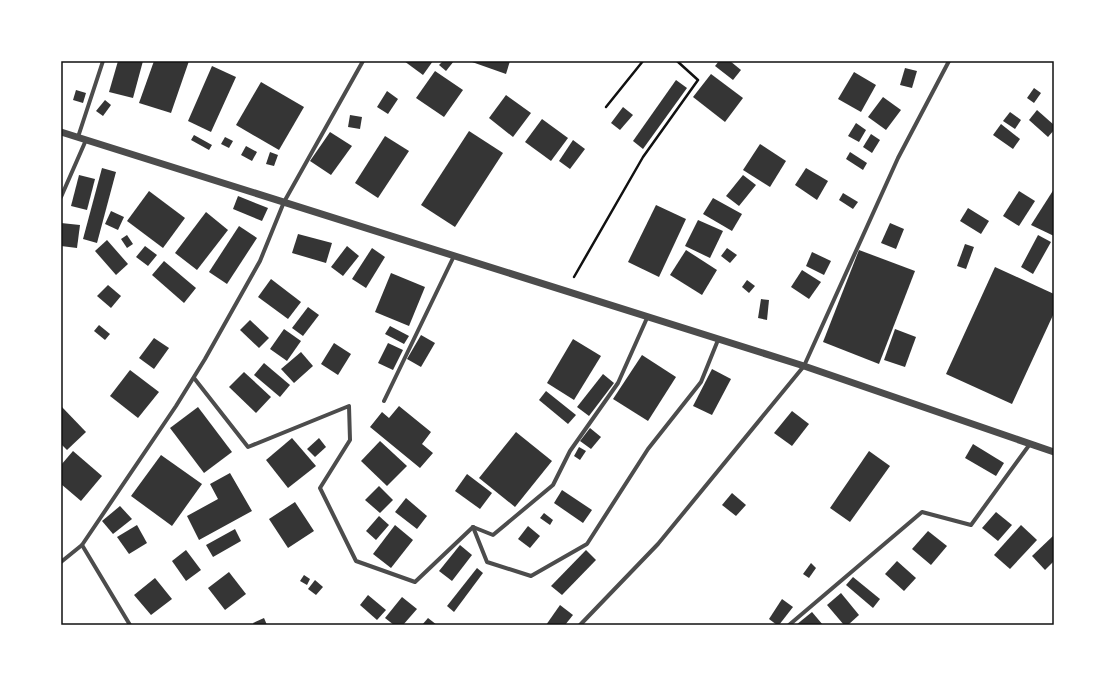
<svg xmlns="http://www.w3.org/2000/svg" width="1115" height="686" font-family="Montserrat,sans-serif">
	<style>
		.building { fill: #353535 }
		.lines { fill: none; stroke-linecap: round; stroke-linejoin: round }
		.path { stroke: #111; stroke-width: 2.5 }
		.minor { stroke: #4c4c4c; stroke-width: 4 }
		.tertiary { stroke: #4c4c4c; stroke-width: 7 }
		.neatline { fill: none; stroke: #111; stroke-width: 1.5 }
	</style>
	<rect width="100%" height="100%" fill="#fff"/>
	<g class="building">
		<path d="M118 61H143L133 98 109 92Z"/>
		<path d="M154 61H189L171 113 139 103Z"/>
		<path d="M404 61H433L423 75Z"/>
		<path d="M443 61H454L446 71 439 65Z"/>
		<path d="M473 61H510L506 74 472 62Z"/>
		<path d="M719 61H730L741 70 733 80 715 66Z"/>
		<path d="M212 66 236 77 211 132 188 121Z"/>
		<path d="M905 68 917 71 912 88 900 85Z"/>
		<path d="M435 71 463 90 444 117 416 98Z"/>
		<path d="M854 72 876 85 861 112 838 99Z"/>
		<path d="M711 74 743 98 725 122 693 97Z"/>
		<path d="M676 80 687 88 643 149 633 141Z"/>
		<path d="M261 82 304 107 279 150 236 125Z"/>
		<path d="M1034 88 1041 93 1034 103 1027 98Z"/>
		<path d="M76 90 86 93 83 103 73 100Z"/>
		<path d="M387 91 398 99 388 114 377 107Z"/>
		<path d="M506 95 531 113 513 137 489 118Z"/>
		<path d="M883 97 901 110 886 130 868 117Z"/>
		<path d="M105 100 111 105 103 116 96 111Z"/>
		<path d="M623 107 633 115 620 130 611 123Z"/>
		<path d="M1037 110 1054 125V130L1048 137 1029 120Z"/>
		<path d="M1010 112 1021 120 1015 129 1003 121Z"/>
		<path d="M350 115 362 117 360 129 348 127Z"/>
		<path d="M542 119 568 138 551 161 525 142Z"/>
		<path d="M856 123 866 130 859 142 848 136Z"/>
		<path d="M1001 124 1020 139 1013 149 993 135Z"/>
		<path d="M469 131 503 153 455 227 421 205Z"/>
		<path d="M330 132 352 146 331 175 310 161Z"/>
		<path d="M871 134 880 140 872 153 863 147Z"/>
		<path d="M194 135 212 145 209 150 191 140Z"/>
		<path d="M385 136 409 151 378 198 355 183Z"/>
		<path d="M225 137 233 141 229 148 221 144Z"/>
		<path d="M573 140 585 149 570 169 559 161Z"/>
		<path d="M760 144 786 161 770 187 743 170Z"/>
		<path d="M246 146 257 152 252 161 241 155Z"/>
		<path d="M270 152 278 155 274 166 266 164Z"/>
		<path d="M850 152 867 163 863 170 846 159Z"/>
		<path d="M102 168 116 172 97 243 83 239Z"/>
		<path d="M806 168 828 181 817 200 795 185Z"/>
		<path d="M79 175 95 179 87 210 71 206Z"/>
		<path d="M743 175 756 185 739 206 726 196Z"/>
		<path d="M1054 189V236L1031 225Z"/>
		<path d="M149 191 185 218 163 248 127 221Z"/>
		<path d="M1019 191 1035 201 1019 226 1003 216Z"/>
		<path d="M843 193 858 202 853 209 839 200Z"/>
		<path d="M238 196 268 208 262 221 233 209Z"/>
		<path d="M713 198 742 214 732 231 703 214Z"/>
		<path d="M656 205 686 219 659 277 628 262Z"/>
		<path d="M968 208 989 221 981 234 960 221Z"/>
		<path d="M111 211 124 217 118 230 105 224Z"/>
		<path d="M206 212 228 230 197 270 175 253Z"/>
		<path d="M698 220 723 231 710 258 685 246Z"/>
		<path d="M61 223 80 225 77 248 61 246Z"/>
		<path d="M890 223 904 229 896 249 881 243Z"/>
		<path d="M239 226 257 238 227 284 209 272Z"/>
		<path d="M298 234 332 243 326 263 292 253Z"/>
		<path d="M127 235 133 244 127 248 121 239Z"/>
		<path d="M1038 235 1051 242 1033 274 1021 267Z"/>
		<path d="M107 240 128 264 116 275 95 251Z"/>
		<path d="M965 244 974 247 966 269 957 266Z"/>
		<path d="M145 246 157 255 148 266 136 257Z"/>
		<path d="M347 246 359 256 343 276 331 267Z"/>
		<path d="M372 248 385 257 366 288 352 279Z"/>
		<path d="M727 248 737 255 730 263 721 256Z"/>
		<path d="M686 250 717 270 702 295 670 275Z"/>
		<path d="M859 250 915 271 879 364 823 342Z"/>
		<path d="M812 252 831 261 824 275 806 266Z"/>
		<path d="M164 261 196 288 184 303 152 275Z"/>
		<path d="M995 267 1054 294V313L1012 404 946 374Z"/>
		<path d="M802 270 821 282 809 299 791 287Z"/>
		<path d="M391 273 425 287 409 326 375 312Z"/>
		<path d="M271 279 301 302 288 319 258 297Z"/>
		<path d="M747 280 755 286 749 293 742 287Z"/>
		<path d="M108 285 121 296 111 308 97 296Z"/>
		<path d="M761 299 769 300 767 320 758 318Z"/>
		<path d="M308 307 319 315 303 336 292 328Z"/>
		<path d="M250 320 269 338 259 348 240 330Z"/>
		<path d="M99 325 110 334 105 340 94 331Z"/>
		<path d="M390 326 409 336 404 344 385 334Z"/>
		<path d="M284 329 301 341 287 361 270 349Z"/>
		<path d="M895 329 916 337 905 367 884 360Z"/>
		<path d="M421 335 435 343 421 367 407 359Z"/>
		<path d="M154 338 169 348 154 369 139 358Z"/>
		<path d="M573 339 601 356 574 400 547 383Z"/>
		<path d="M334 343 351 354 338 375 321 364Z"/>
		<path d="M388 343 403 350 393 370 378 363Z"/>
		<path d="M301 352 313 366 294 383 281 369Z"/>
		<path d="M642 355 676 377 648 421 613 399Z"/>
		<path d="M264 363 290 385 280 397 254 375Z"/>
		<path d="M712 369 731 379 712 415 693 406Z"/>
		<path d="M130 370 159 392 138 418 110 396Z"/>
		<path d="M244 372 271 397 256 413 229 387Z"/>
		<path d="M603 374 614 383 589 416 577 407Z"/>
		<path d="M546 391 576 415 568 424 539 400Z"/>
		<path d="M61 406 86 432 67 450 61 444Z"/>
		<path d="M399 406 431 432 422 444 433 453 420 468 370 427 382 412 389 418Z"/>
		<path d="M198 407 232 452 204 473 170 428Z"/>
		<path d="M792 411 809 424 792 446 774 433Z"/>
		<path d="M590 428 601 437 591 449 580 441Z"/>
		<path d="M516 432 552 461 515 507 479 478Z"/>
		<path d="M292 438 316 466 288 488 266 460Z"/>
		<path d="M319 438 326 447 315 457 307 449Z"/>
		<path d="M380 441 407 466 387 486 361 461Z"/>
		<path d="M973 444 1004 463 996 476 965 458Z"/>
		<path d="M579 447 586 451 580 460 574 456Z"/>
		<path d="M73 451 102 476 81 501 61 484V465Z"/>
		<path d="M869 451 890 466 850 522 830 508Z"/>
		<path d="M161 455 202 484 172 526 131 496Z"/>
		<path d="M230 473 252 511 199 540 187 516 218 499 210 484Z"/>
		<path d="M467 474 492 493 480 509 455 491Z"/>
		<path d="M379 486 393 500 380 513 365 500Z"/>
		<path d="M562 490 592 510 583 523 554 503Z"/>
		<path d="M732 493 746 505 736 516 722 505Z"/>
		<path d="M406 498 427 516 417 529 395 512Z"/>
		<path d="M295 502 314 531 288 548 269 519Z"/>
		<path d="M120 506 132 519 113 534 102 521Z"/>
		<path d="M996 512 1012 525 998 541 982 528Z"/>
		<path d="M544 513 553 520 550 525 540 518Z"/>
		<path d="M379 516 389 525 376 540 366 531Z"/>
		<path d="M137 525 147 543 129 554 117 537Z"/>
		<path d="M395 525 413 540 391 568 373 554Z"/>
		<path d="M1021 525 1037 540 1010 569 994 555Z"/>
		<path d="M528 526 540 536 530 548 518 539Z"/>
		<path d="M235 529 241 541 213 557 206 545Z"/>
		<path d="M928 531 947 546 931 565 912 549Z"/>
		<path d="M1054 535V561L1045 570 1032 556Z"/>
		<path d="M460 545 472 555 452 581 439 571Z"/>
		<path d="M186 550 201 570 186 581 172 561Z"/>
		<path d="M586 550 596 560 562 595 551 586Z"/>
		<path d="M897 561 916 578 904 591 885 574Z"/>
		<path d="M811 563 816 568 809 578 803 574Z"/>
		<path d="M477 568 483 573 454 612 447 606Z"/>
		<path d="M229 572 246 594 225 610 208 588Z"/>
		<path d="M304 575 310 579 307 585 300 581Z"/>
		<path d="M853 577 880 599 873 608 846 585Z"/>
		<path d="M155 578 172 599 151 615 134 595Z"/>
		<path d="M315 580 323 587 316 595 308 589Z"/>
		<path d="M841 593 859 615 848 625H844L827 605Z"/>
		<path d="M368 595 386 610 377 620 360 605Z"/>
		<path d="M402 597 417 609 403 625H394L385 618Z"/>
		<path d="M782 599 793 607 779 625H777L769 619Z"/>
		<path d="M560 605 573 615 565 625H546Z"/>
		<path d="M812 612 823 625H796Z"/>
		<path d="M264 618 267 625H254L253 623Z"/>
		<path d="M428 618 437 625H422Z"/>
	</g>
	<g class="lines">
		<g class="path">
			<path d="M606 107 643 61"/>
			<path d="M574 277 643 157 698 80 677 61"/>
		</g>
		<g class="minor">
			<path d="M78 137 103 61"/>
			<path d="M61 197 86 140"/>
			<path d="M194 378 248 447 349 406 350 440 320 488 356 561 415 582 473 527"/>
			<path d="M384 401 454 256"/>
			<path d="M473 527 487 562 531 576 587 544 648 449 701 382 718 340"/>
			<path d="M473 527 493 535 553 485 570 451 618 383 647 318"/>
			<path d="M82 545 130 625"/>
			<path d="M61 562 82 545 176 406 205 359 260 261 284 202 363 61"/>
			<path d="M580 625 658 544 804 366 898 158 949 61"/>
			<path d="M789 625 922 512 971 525 1030 444"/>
		</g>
		<path class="tertiary" d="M61 132 804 366 1054 452"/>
	</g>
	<rect width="1115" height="686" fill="none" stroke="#ffffff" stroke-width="124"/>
	<rect x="62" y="62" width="991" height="562" class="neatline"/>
</svg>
